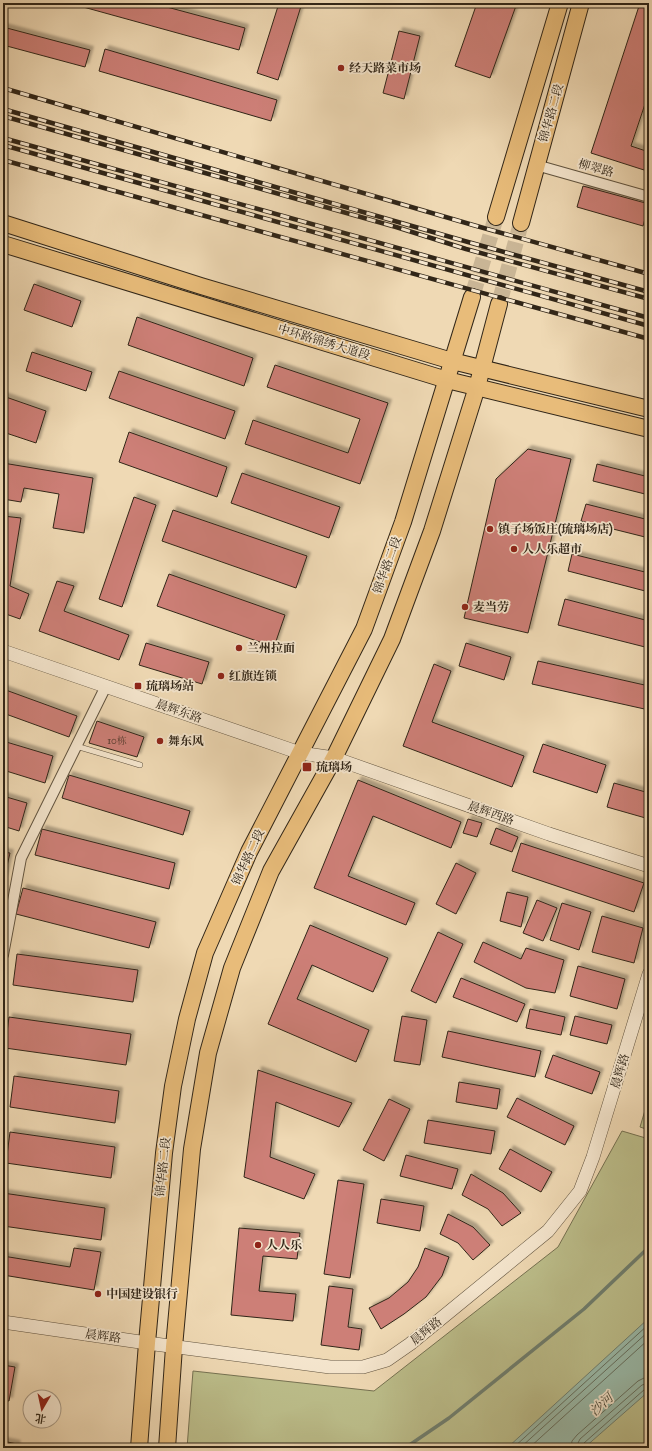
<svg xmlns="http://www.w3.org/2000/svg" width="652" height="1451" font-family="'IM FELL Great Primer','Noto Serif SC',serif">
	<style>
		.green { fill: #bcbe8b; stroke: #767252 }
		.water { fill: #9abaa9; stroke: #707f6f }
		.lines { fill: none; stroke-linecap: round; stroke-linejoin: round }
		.shore { stroke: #667060; stroke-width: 1 }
		.stream { stroke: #707f6f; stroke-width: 3.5 }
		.building { fill: #cd7f77; stroke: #312618; filter: url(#shadow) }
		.primary-tunnel { stroke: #c9b595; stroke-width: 16; stroke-dasharray: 16 8; stroke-linecap: butt }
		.service-casing { stroke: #60533f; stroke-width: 6 }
		.minor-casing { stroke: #60533f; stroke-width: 12 }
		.tertiary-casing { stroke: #60533f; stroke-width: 14 }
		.primary-casing { stroke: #312618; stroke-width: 18 }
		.service { stroke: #f5e6ce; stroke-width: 5 }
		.minor { stroke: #f5e6ce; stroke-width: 10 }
		.tertiary { stroke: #f5e6ce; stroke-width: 13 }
		.primary { stroke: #e8bc7a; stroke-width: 16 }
		.rail-casing { stroke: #312618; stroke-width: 4.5 }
		.rail { stroke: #f5e6ce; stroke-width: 3; stroke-dasharray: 9; stroke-linecap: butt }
		.poi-dot { fill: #8f2418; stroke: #f5e6ce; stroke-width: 1.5 }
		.labels { text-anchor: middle; stroke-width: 3.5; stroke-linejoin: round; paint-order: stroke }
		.number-label { font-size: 10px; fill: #583c30 }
		.poi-label { font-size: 12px; font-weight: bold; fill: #312618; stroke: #f5e6ce; text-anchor: start }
		.street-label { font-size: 12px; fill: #312618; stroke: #f5e6ce }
		.water-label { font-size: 13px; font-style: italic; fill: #4b4b3c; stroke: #f5e6ce }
	</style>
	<defs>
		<filter id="shadow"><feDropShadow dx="3.5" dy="-3.5" stdDeviation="1" flood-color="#0004"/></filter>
	</defs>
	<rect width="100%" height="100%" fill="#efd9b4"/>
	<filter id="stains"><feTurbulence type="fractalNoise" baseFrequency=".005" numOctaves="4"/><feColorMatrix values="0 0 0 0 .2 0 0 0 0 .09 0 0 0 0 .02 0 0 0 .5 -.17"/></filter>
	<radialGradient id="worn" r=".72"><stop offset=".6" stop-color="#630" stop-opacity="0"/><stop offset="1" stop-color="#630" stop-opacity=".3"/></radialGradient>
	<g class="green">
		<path d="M649 1097V1130L640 1127Z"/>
		<path d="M622 1131 649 1139V1448H187L193 1371 374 1391 558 1247Z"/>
	</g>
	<path class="water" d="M649 1318V1391L584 1448H507Z"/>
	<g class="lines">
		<g class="shore">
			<path d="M513 1448 649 1324"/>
			<path d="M520 1448 649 1331"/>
			<path d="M529 1448 649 1339"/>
			<path d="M571 1448 572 1441 577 1435 638 1381 644 1378 649 1377"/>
			<path d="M577 1448 578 1443 580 1439 642 1385 649 1383"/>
			<path d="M582 1448 584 1443 645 1389 649 1388"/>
		</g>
		<path class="stream" d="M405 1448 449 1418 584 1309 649 1247"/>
	</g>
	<g class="building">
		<path d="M76 3H152L245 28 239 50 76 5Z"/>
		<path d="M279 3H302L278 80 257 73Z"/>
		<path d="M477 3H517L490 78 455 66Z"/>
		<path d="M640 3 649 6V92L631 146 649 152 644 170 591 153Z"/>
		<path d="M3 27 90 50 85 67 3 45Z"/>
		<path d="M399 31 420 36 404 99 383 93Z"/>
		<path d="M105 49 277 100 271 121 99 71Z"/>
		<path d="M583 186 649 204 643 226 577 207Z"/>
		<path d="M34 284 81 301 72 327 24 310Z"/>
		<path d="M137 317 253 358 244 386 128 345Z"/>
		<path d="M32 352 92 372 86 391 26 371Z"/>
		<path d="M275 365 388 403 360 484 245 444 253 420 348 453 360 419 267 387Z"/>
		<path d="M119 371 235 411 225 439 109 398Z"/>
		<path d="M3 396 46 411 36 443 3 432Z"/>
		<path d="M129 432 227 467 217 497 119 462Z"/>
		<path d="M528 449 571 459 528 633 464 618 496 479Z"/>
		<path d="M3 463 93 478 84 533 53 528 59 494 24 488 21 502 3 499Z"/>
		<path d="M597 464 649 477V495L593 481Z"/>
		<path d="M242 473 340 507 329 538 231 503Z"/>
		<path d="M134 497 156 505 122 607 99 599Z"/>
		<path d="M586 504 649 520V538L581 521Z"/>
		<path d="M173 510 307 556 296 588 162 541Z"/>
		<path d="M3 516 21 518 10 586 29 594 20 619 3 613Z"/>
		<path d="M572 554 649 573V592L568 571Z"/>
		<path d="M169 574 285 615 274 647 157 606Z"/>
		<path d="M57 581 74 586 64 611 129 635 119 660 39 631Z"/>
		<path d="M565 599 649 621V648L558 625Z"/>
		<path d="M146 643 209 662 202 684 139 665Z"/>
		<path d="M466 643 511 657 504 680 459 666Z"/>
		<path d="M538 661 649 686V710L532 684Z"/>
		<path d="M434 664 451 671 432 722 524 756 512 787 403 746Z"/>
		<path d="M3 689 77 716 69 737 3 713Z"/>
		<path d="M97 721 144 737 137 757 89 743Z"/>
		<path d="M3 741 53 756 45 783 3 770Z"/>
		<path d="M543 744 606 765 597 793 533 772Z"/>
		<path d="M69 775 190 811 183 835 62 798Z"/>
		<path d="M358 780 461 822 451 848 373 816 348 876 415 903 406 925 314 888Z"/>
		<path d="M614 783 649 793V819L607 807Z"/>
		<path d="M3 796 27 803 19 831 3 826Z"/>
		<path d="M468 819 482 823 477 837 463 833Z"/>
		<path d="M496 828 518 837 512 852 490 844Z"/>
		<path d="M42 829 175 863 169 889 35 855Z"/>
		<path d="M521 843 644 883 634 912 512 871Z"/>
		<path d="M3 852 10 853 4 879H3Z"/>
		<path d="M456 863 476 873 456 914 436 904Z"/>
		<path d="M23 888 156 922 149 948 16 914Z"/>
		<path d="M507 892 528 897 521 927 500 921Z"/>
		<path d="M537 900 557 908 543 941 523 933Z"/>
		<path d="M562 903 591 912 579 950 550 940Z"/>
		<path d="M602 916 643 928 634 963 592 952Z"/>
		<path d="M310 925 388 958 373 992 312 965 297 999 369 1030 356 1062 268 1024Z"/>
		<path d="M438 932 463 944 436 1003 411 991Z"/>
		<path d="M483 942 521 959 526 948 564 960 555 993 526 988 474 962Z"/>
		<path d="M17 954 138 970 133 1002 13 985Z"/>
		<path d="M578 966 625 979 617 1009 570 996Z"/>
		<path d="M461 978 525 1004 517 1022 453 997Z"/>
		<path d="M530 1009 565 1017 561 1035 526 1028Z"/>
		<path d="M402 1016 427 1020 420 1065 394 1061Z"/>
		<path d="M575 1016 612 1025 607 1044 570 1035Z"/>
		<path d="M9 1017 131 1034 126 1065 5 1048Z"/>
		<path d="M448 1031 541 1051 535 1077 442 1057Z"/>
		<path d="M553 1055 600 1072 592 1094 545 1077Z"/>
		<path d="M258 1070 352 1103 339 1127 276 1102 270 1157 315 1174 304 1199 244 1177Z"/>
		<path d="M14 1076 119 1091 115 1123 10 1107Z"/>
		<path d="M459 1082 500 1089 497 1109 456 1102Z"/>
		<path d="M517 1098 574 1126 565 1145 507 1117Z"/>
		<path d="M389 1099 410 1109 384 1161 363 1150Z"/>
		<path d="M428 1120 495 1131 491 1154 424 1143Z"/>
		<path d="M10 1132 115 1147 111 1178 6 1163Z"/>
		<path d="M510 1149 552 1172 541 1192 499 1169Z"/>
		<path d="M406 1155 458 1169 452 1189 400 1176Z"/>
		<path d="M471 1174 503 1193 521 1213 502 1226 488 1209 462 1195Z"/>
		<path d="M338 1180 364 1184 350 1278 324 1274Z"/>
		<path d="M3 1193 105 1208 101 1240 3 1226Z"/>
		<path d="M381 1199 424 1206 420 1231 377 1223Z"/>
		<path d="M448 1214 473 1227 490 1245 473 1260 458 1243 440 1234Z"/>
		<path d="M239 1228 300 1233 297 1259 263 1256 259 1291 296 1294 293 1321 231 1315Z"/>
		<path d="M74 1248 101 1252 94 1290 3 1275V1256L70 1267Z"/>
		<path d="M425 1248 449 1257 442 1276 426 1297 404 1314 381 1329 369 1308 389 1298 408 1282 418 1267Z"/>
		<path d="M329 1286 353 1289 348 1327 362 1329 359 1350 321 1345Z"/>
		<path d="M3 1365 15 1367 9 1401 3 1400Z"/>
		<path d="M3 1441 17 1444 16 1448H3Z"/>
	</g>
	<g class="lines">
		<g class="primary-tunnel">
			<path d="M472 297 496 217"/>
			<path d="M499 304 521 223"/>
		</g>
		<g class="service-casing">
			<path id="service" d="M76 746 140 765"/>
		</g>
		<g class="minor-casing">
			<g id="minor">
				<path d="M536 165 649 197"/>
				<path d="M3 955 21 858 106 686"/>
			</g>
		</g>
		<g class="tertiary-casing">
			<g id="tertiary">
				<path d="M3 651 300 753 334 758 549 834 649 866"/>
				<path d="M3 1322 147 1343 330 1367H363L387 1360 410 1344 548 1231 580 1191 593 1157 649 974"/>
			</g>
		</g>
		<g class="primary-casing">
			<g id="primary">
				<path d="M496 217 560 3"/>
				<path d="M3 223 201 286 452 361 649 409"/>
				<path d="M521 223 581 3"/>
				<path d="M3 244 447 380 649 429"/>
				<path d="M139 1448 147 1343 164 1153 173 1086 187 1019 205 953 249 852 364 629 403 522 472 297"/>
				<path d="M167 1448 174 1347 192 1149 208 1053 232 968 271 871 334 758 392 639 432 531 477 387 499 304"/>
			</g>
		</g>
		<use href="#service" class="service"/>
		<use href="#minor" class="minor"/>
		<use href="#tertiary" class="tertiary"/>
		<use href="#primary" class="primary"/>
		<g class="rail-casing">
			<g id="rail">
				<path d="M3 88 473 225 649 274"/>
				<path d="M3 109 468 242 649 292"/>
				<path d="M3 116 396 227 466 249 649 299"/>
				<path d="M3 138 649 318"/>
				<path d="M3 145 649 326"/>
				<path d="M3 160 649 339"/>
			</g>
		</g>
		<use href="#rail" class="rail"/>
	</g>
	<g class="poi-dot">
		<circle cx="341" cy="68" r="4"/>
		<circle cx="490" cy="529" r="4"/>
		<circle cx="514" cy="549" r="4"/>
		<circle cx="465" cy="607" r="4"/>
		<circle cx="239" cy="648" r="4"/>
		<circle cx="221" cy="676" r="4"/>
		<rect x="134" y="682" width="8" height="8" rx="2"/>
		<circle cx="160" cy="741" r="4"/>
		<rect x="302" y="762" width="10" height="10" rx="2"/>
		<circle cx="258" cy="1245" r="4"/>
		<circle cx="98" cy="1294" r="4"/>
	</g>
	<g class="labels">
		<g class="number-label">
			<text x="117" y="744">10栋</text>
		</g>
		<g class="poi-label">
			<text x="349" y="72">经天路菜市场</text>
			<text x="498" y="533">镇子场饭庄(琉璃场店)</text>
			<text x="522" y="553">人人乐超市</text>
			<text x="473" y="611">麦当劳</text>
			<text x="247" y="652">兰州拉面</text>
			<text x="229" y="680">红旗连锁</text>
			<text x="146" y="690">琉璃场站</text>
			<text x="168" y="745">舞东风</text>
			<text x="316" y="771">琉璃场</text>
			<text x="266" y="1249">人人乐</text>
			<text x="106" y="1298">中国建设银行</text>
		</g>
		<g class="street-label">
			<text transform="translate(551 113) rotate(-74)" y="4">锦华路二段</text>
			<text transform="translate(596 168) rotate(16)" y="4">柳翠路</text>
			<text transform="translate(324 342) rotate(17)" y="4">中环路锦绣大道段</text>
			<text transform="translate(387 565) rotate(-70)" y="4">锦华路二段</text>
			<text transform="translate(179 711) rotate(19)" y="4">晨辉东路</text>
			<text transform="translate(491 813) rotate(19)" y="4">晨辉西路</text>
			<text transform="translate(248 857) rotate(-65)" y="4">锦华路二段</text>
			<text transform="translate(620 1071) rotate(-73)" y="4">晨辉路</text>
			<text transform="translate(163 1167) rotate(-84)" y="4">锦华路二段</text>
			<text transform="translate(426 1331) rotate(-39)" y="4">晨辉路</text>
			<text transform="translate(103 1336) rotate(8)" y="4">晨辉路</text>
		</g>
		<g class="water-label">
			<text transform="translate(601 1404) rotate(-42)" y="5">沙河</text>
		</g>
	</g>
	<rect width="652" height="1451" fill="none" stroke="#efd9b4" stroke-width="16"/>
	<rect x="4" y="4" width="644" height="1443" fill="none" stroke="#312618" stroke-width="2"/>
	<rect x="8" y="8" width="636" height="1435" fill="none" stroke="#312618"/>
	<g transform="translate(42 1409) rotate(189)"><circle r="19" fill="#f5e6ce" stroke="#a79985"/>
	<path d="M0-3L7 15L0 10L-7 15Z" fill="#8f2418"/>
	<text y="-6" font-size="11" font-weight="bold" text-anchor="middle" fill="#312618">北</text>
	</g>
	<rect width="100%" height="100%" filter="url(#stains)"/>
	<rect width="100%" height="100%" fill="url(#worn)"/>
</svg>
